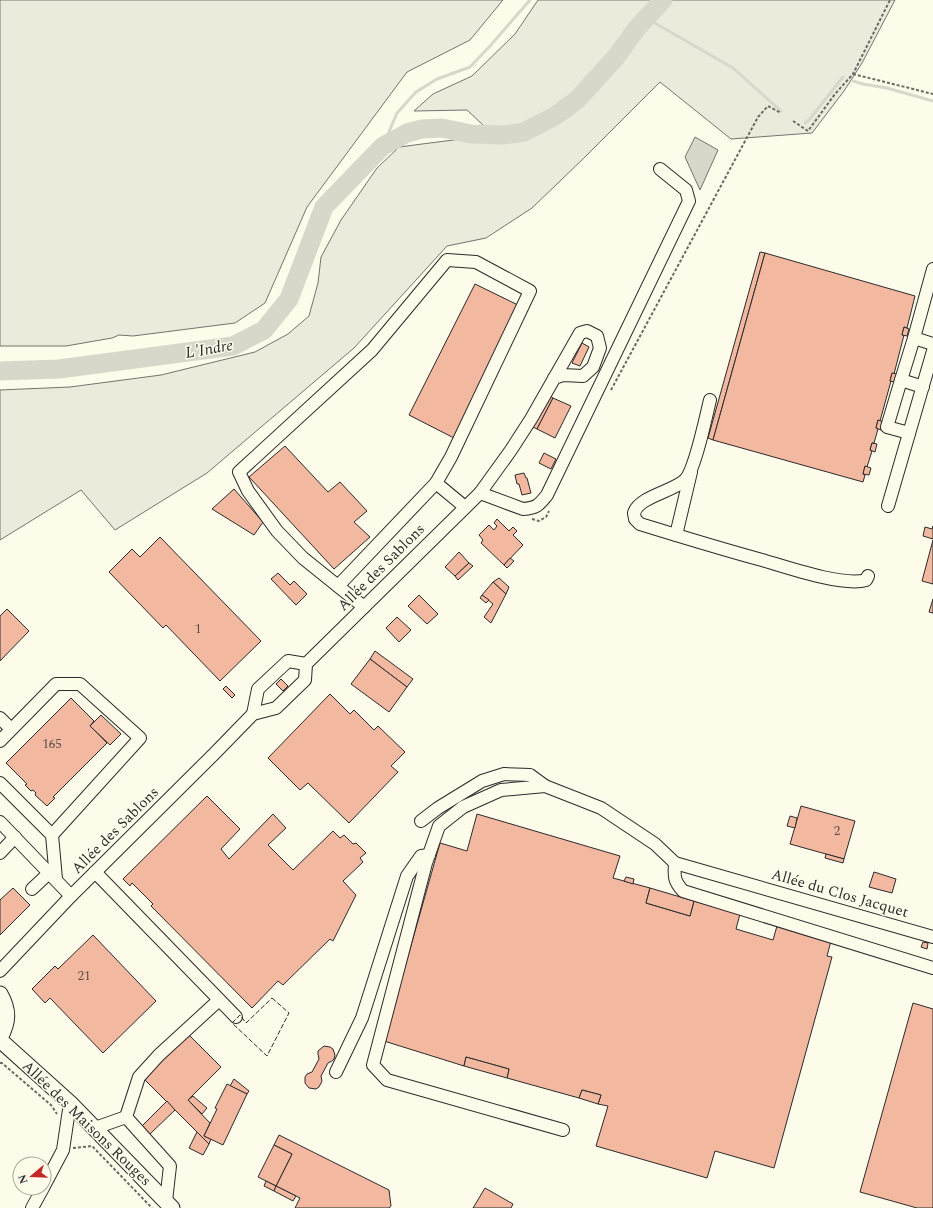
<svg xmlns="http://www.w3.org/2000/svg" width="933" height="1208" font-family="Spectral,serif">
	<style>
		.green { fill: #ecebdb; stroke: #74746e }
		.water { fill: #d8d7c9; stroke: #74746e }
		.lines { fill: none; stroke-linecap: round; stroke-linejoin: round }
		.stream { stroke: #d8d7c9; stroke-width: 3 }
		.river { stroke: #d8d7c9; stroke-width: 19 }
		.building { fill: #f2b8a0; stroke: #2b2b2b }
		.minor-casing { stroke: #2b2b2b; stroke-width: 14 }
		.major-casing { stroke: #2b2b2b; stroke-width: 17 }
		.path { stroke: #6a6964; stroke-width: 2; stroke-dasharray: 3 2; stroke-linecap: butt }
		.minor { stroke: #fdfbea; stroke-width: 12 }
		.major { stroke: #fdfbea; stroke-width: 15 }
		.fence { stroke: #2b2b2b; stroke-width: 1; stroke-dasharray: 5 2; stroke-linecap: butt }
		.labels { text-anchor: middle; stroke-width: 3; stroke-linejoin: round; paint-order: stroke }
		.number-label { font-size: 13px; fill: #5d4e48 }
		.street-label { font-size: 15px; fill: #2b2b2b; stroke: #fdfbea }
		.water-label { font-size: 16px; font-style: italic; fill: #2b2b2b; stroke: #fdfbea }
	</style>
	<rect width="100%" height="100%" fill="#fdfbea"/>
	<g class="green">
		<path d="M0 0H503L470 40 407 72 307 207 265 303 235 323 133 336 119 335 112 338 66 346H0Z"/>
		<path d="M538 0H895L862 63 844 91 812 133 731 139 660 82 585 157 532 208 486 238 447 246 354 348 207 473 115 530 81 490 0 540V390L70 387 161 375 255 352 288 334 309 316 318 283 321 257 341 220 377 168 399 147 461 139 483 125 467 110 414 111 433 94 472 76 515 34Z"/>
	</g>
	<path class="water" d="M695 137 718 150 700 190 685 157Z"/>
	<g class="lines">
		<g class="stream">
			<path d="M646 18 733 68 781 111"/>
			<path d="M853 81 863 84 887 88 933 101"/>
			<path d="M805 123 809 120 843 77"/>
			<path d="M383 146 397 113 416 92 437 79 470 67 490 46 530 0"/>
		</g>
		<path class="river" d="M0 371 59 369 233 346 264 330 289 299 324 207 383 146 407 133 422 129 442 128 471 134 504 135 524 132 555 116 577 100 616 57 637 28 663 0"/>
	</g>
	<g class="building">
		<path d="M760 252 765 253 713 440 708 438Z"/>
		<path d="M765 253 915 296 907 328 904 327 902 335H904L894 374 892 373 890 381H891L880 421 878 420 876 428 878 429 874 443H872L870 450 872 451 867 467 865 466 863 474 865 475 863 482 713 440Z"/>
		<path d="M475 284 520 306 454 438 409 415Z"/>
		<path d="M904 327 909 329 907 336 902 335Z"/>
		<path d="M582 343 589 347 580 366 572 363Z"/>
		<path d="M892 373 897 374 894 382 890 381Z"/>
		<path d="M547 394 553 398 537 429 531 426Z"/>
		<path d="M553 398 571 406 555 438 537 429Z"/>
		<path d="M878 420 884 422 881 430 876 428Z"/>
		<path d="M872 443 877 444 875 452 870 450Z"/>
		<path d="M285 446 328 492 340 482 367 511 354 522 370 537 334 569 249 477Z"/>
		<path d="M544 453 556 459 551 469 539 463Z"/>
		<path d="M865 466 871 468 869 475 863 474Z"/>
		<path d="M524 473 526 478H527L531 493 522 495 519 484H517L515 475Z"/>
		<path d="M234 489 263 522 254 535 212 509Z"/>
		<path d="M497 519 509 531 513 527 517 531 513 535 523 545 504 565 481 543 483 540 479 535 489 525 494 530 497 526 494 523Z"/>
		<path d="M933 526V539L923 536 925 527 932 529Z"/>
		<path d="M160 537 261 641 220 681 166 625 163 628 109 572 132 549 140 557Z"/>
		<path d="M933 540V584L922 581Z"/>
		<path d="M459 552 469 563 455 576 445 567Z"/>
		<path d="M510 558 514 561 507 568 504 565Z"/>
		<path d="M469 563 473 566 458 580 455 576Z"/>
		<path d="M278 573 290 585 294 581 307 594 296 605 271 579Z"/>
		<path d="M499 578 509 587 506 594 493 582Z"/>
		<path d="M493 582 506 594 491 623 484 617 493 604 482 595Z"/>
		<path d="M419 595 438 614 427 624 408 606Z"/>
		<path d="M482 595 489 600 486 603 480 598Z"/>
		<path d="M933 599V613L929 612Z"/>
		<path d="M7 609 29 631 0 661V616Z"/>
		<path d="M397 617 411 630 399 642 386 628Z"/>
		<path d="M375 651 413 679 407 687 370 659Z"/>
		<path d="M370 659 407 687 389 712 351 684Z"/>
		<path d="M281 679 288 686 283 691 276 684Z"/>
		<path d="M226 686 235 695 232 698 223 689Z"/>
		<path d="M330 694 350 714 354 710 374 730 378 726 405 752 391 766 398 772 349 823 308 783 300 790 268 758Z"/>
		<path d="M71 698 94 721 90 726 107 743 53 797 55 798 47 806 35 795 36 793 33 790 31 791 25 785 27 784 6 763Z"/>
		<path d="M101 715 121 734 110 745 90 726Z"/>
		<path d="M207 796 240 829 221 849 229 859 273 814 286 828 268 845 293 870 333 831 340 838 344 835 353 844 356 843 366 853 360 858 363 862 343 881 356 895 333 941 330 939 283 985 278 981 252 1008 151 906 153 904 132 883 130 886 123 879Z"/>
		<path d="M801 806 855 821 844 859 790 844Z"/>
		<path d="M477 814 620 856 613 878 650 888 646 903 690 916 694 901 740 914 736 929 773 940 777 926 831 941 827 956 832 957 774 1168 715 1151 707 1178 596 1146 608 1106 598 1104 601 1095 582 1090 579 1098 507 1078 509 1069 466 1057 464 1066 384 1041 440 843 467 851Z"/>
		<path d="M790 816 797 818 795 828 787 826Z"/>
		<path d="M826 854 844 859 843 863 825 858Z"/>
		<path d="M874 872 896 879 892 893 869 887Z"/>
		<path d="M626 877 634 879 633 884 624 881Z"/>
		<path d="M13 888 30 905 0 935V900Z"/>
		<path d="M650 888 694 901 690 916 646 903Z"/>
		<path d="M93 935 156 1001 103 1053 50 998 45 1003 32 989 55 966 58 969Z"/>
		<path d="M923 942 928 943 927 949 921 947Z"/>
		<path d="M913 1003 933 1009V1208H917L860 1192Z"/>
		<path d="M188 1034 221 1067 188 1100 210 1123 204 1136 211 1139 209 1144 143 1078Z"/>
		<path d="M324 1046 330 1047 333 1049 335 1055 334 1059 332 1061 328 1063 321 1076 322 1081 319 1087 316 1089 309 1088 305 1083V1077L307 1074 312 1072 319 1059 318 1054V1051Z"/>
		<path d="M466 1057 509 1069 507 1078 464 1066Z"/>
		<path d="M234 1079 249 1091 247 1094 230 1086Z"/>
		<path d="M227 1084 247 1094 223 1145 204 1136 217 1109 215 1108Z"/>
		<path d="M582 1090 601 1095 598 1104 579 1098Z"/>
		<path d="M193 1096 207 1108 202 1114 188 1100Z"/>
		<path d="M167 1101 175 1110 150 1134 142 1126Z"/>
		<path d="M197 1132 209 1144 203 1155 189 1148Z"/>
		<path d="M279 1135 389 1190 391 1206 389 1208H295L300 1198 276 1186 292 1154 274 1145Z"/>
		<path d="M274 1145 292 1154 276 1186 258 1177Z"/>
		<path d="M266 1181 276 1186 274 1191 264 1186Z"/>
		<path d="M276 1186 296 1196 293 1201 274 1191Z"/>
		<path d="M485 1188 513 1204 511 1208H473Z"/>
	</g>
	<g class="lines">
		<g class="minor-casing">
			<g id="minor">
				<path d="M933 269 914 338 933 344"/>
				<path d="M914 338 901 380 923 387"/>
				<path d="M901 380 887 427 909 433"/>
				<path d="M710 400C706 416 695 470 685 480 674 491 638 497 634 513 634 515 635 517 635 519L640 524 653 528C689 539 725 550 762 560 786 567 844 587 866 580L868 576"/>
				<path d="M480 493 523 509C537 508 539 505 547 495L689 201 686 190 660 169"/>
				<path d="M888 506 933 351"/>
				<path d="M676 535 691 472"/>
				<path d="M338 586 436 483"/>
				<path d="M364 607 303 558 277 531 248 491 239 472 372 350 447 260 476 262 530 291 451 457 436 483 465 507"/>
				<path d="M253 714 258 689 288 661 306 664"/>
				<path d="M0 718 11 729"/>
				<path d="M0 741 56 684H80L140 738 52 835"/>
				<path d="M0 783 52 835 56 879"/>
				<path d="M421 821 438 808 482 781 504 774 530 775 545 786"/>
				<path d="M0 822 71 896"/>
				<path d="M0 853 15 837"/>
				<path d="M675 863C674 877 674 881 683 891L933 968"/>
				<path d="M95 872 236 1017"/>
				<path d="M32 889 49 873"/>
				<path d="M0 971 71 896 215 753 253 714 276 708 305 680 306 664 480 493 511 450 531 419 580 333 587 331 597 336 600 348 593 367 583 376 563 375 554 378"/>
				<path d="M336 1072 362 1018 407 876 421 856 429 855"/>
				<path d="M126 1117 139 1077 159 1055 219 1000"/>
				<path d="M95 1128 126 1117 170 1166 166 1201"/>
				<path d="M563 1130 387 1080 373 1065 426 863 439 826 463 807 501 790 545 786 601 808 655 844 675 863 933 937"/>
				<path d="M44 1186 63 1150 70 1103"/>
				<path d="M32 1208 43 1188"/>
			</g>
		</g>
		<g class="major-casing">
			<g id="major">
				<path d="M0 994C9 1010 9 1021 0 1038"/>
				<path d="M0 1040 70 1103 172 1208"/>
			</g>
		</g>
		<g class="path">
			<path d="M853 74 933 94"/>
			<path d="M793 121 808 131 835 94 853 74 890 0"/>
			<path d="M611 390 758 117 768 106 781 113"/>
			<path d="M532 519 539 521 546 517 549 511"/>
			<path d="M0 1063H2L51 1105 57 1114"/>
			<path d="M73 1148 92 1146 152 1208"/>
		</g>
		<use href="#minor" class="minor"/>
		<use href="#major" class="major"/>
		<path class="fence" d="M272 998 289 1013 267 1056 232 1023 240 1015 246 1023Z"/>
	</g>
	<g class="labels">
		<g class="number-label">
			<text x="198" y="633">1</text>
			<text x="52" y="748">165</text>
			<text x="837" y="835">2</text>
			<text x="84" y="980">21</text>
		</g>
		<g class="street-label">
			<text transform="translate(381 567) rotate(-45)" y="5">Allée des Sablons</text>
			<text transform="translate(115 830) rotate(-45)" y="5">Allée des Sablons</text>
			<text transform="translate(840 893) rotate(16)" y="5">Allée du Clos Jacquet</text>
			<text transform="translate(87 1123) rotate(44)" y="5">Allée des Maisons Rouges</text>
		</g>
		<g class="water-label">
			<text transform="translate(209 348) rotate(-10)" y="6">L'Indre</text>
		</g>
	</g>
	<g transform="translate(32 1176) rotate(251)"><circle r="19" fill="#fdfbea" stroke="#a9a89e"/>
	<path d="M0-3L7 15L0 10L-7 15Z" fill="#c62828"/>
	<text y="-6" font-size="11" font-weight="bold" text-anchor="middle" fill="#2b2b2b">N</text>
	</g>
</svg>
